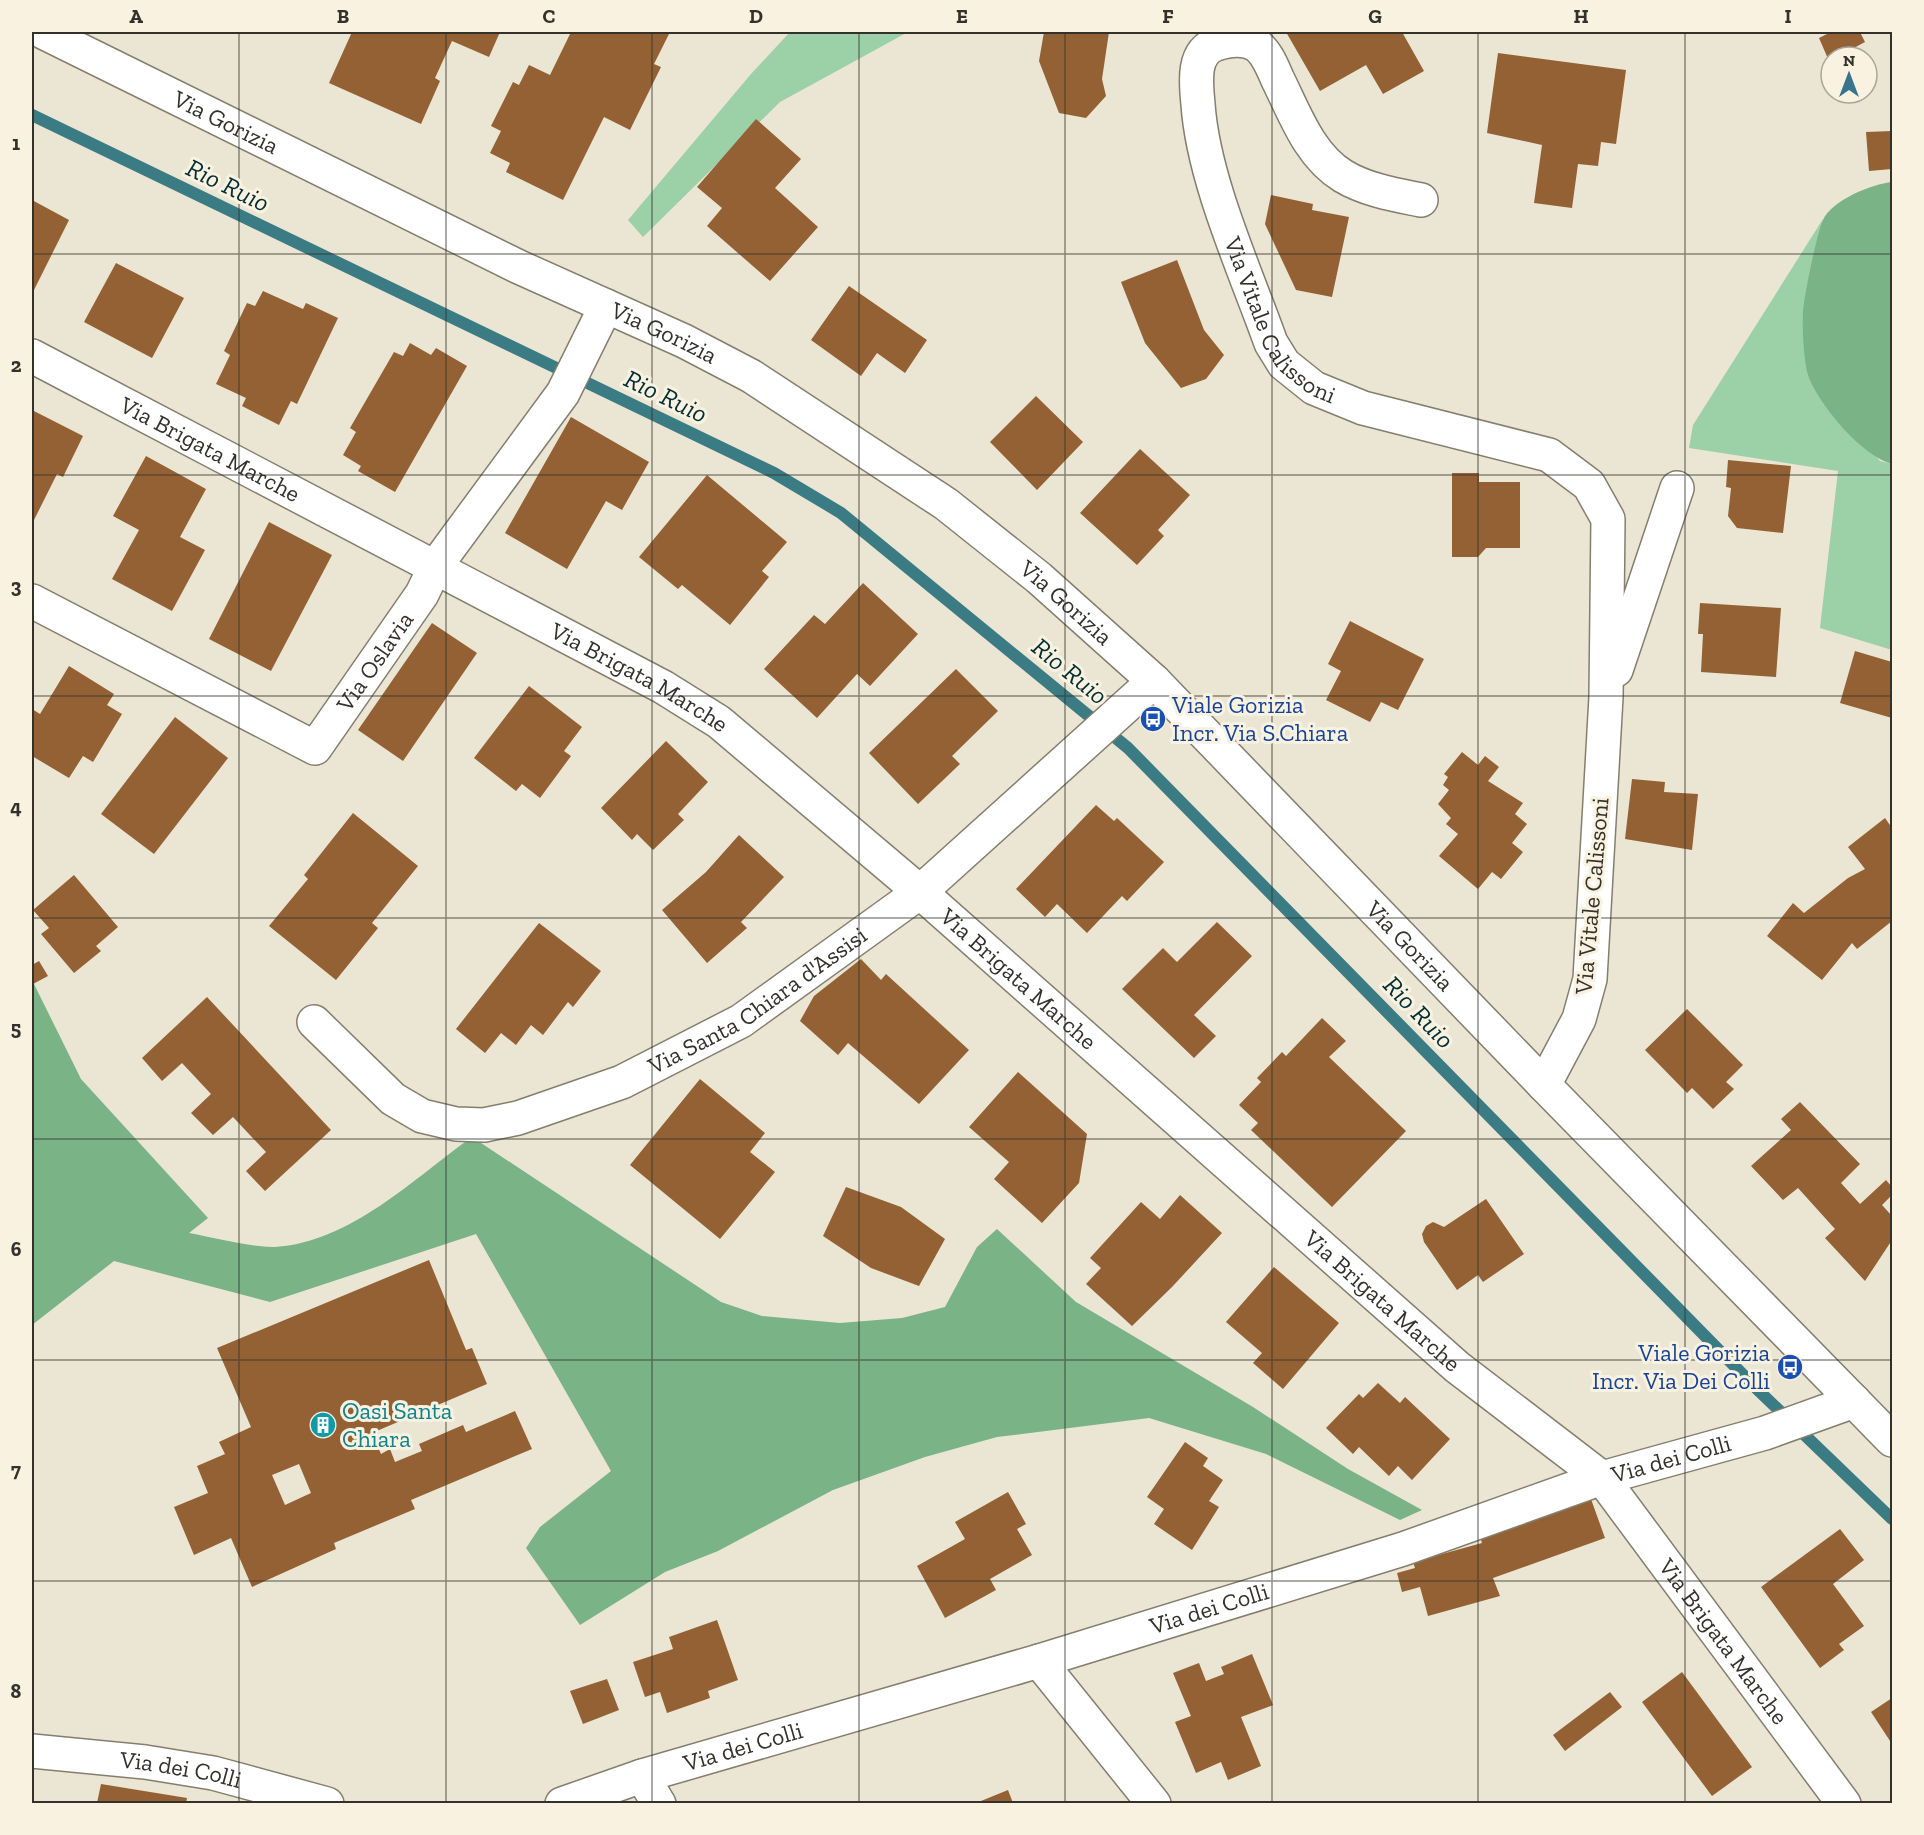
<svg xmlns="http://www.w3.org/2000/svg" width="1924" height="1835" font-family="'Zilla Slab',serif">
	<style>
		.green { fill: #9cd0a7 }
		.forest { fill: #79b386 }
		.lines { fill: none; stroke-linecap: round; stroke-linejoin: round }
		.stream { stroke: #3b7b83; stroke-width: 12 }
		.building { fill: #936134; fill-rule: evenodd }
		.street-casing { stroke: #847e6e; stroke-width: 36 }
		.street { stroke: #fff; stroke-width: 33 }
		.grid { fill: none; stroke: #33312a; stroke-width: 1.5; stroke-opacity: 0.55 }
		.labels { text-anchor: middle; stroke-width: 6; stroke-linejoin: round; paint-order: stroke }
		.street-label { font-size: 24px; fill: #33312a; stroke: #f9f2e0 }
		.transit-label { font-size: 24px; fill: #164399; stroke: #f9f2e0; text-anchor: start }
		.culture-label { font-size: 24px; fill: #0d838f; stroke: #f9f2e0; text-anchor: start }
		.water-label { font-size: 26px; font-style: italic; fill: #022f36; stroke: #f9f2e0 }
		.neatline { fill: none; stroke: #33312a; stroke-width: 2 }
		.grid-label { font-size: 20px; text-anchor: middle; font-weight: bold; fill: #33312a }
	</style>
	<rect width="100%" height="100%" fill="#ebe5d3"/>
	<g class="green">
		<path d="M790 32H908L780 102 643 237 628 220 751 74Z"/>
		<path d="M1823 219 1803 313 1808 376 1880 461 1892 464V650L1820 628 1838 471 1689 448 1693 425Z"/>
	</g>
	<g class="forest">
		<path d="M1892 182V464C1862 456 1821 407 1809 378 1804 365 1802 328 1803 314 1803 300 1817 233 1823 220 1832 200 1872 184 1892 182Z"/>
		<path d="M32 980 81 1079 208 1218 189 1233C212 1237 253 1248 275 1247 351 1242 413 1179 472 1137L721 1302 762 1316 840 1323 902 1318 945 1307 977 1247 997 1229 1076 1302 1253 1407 1348 1469 1422 1510 1400 1520 1266 1454 1149 1418 997 1437 925 1457 833 1490 718 1551 665 1572 580 1625 526 1548 540 1527 611 1471 476 1234 270 1302 114 1261 32 1325Z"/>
	</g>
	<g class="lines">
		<path class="stream" d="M32 115 774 473 841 513 1128 748 1760 1392 1892 1519"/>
	</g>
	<g class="building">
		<path d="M352 32H500L489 57 452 41 435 78 440 81 421 124 329 83Z"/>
		<path d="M571 32H670L654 64 661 67 630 130 604 117 563 200 506 172 510 163 490 153 501 131 491 126 513 82 519 85 529 65 550 75Z"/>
		<path d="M1044 32H1109L1102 79 1106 96 1086 118 1059 113 1039 61Z"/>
		<path d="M1286 32H1402L1424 71 1383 94 1366 65 1320 91Z"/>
		<path d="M1831 32H1860L1865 42 1837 57H1831L1829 61 1819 38Z"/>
		<path d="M1498 53 1626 70 1616 144 1601 142 1598 166 1578 164 1572 208 1534 203 1542 145 1487 133Z"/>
		<path d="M756 119 801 159 775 188 818 227 770 281 707 226 722 208 697 187Z"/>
		<path d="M1892 131V169L1869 171 1866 132Z"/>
		<path d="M1271 195 1313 204 1312 210 1349 217 1332 297 1296 290 1265 224Z"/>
		<path d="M32 200 69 220 32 294Z"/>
		<path d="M1177 260 1204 330 1224 355 1206 379 1181 388 1145 343 1121 282Z"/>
		<path d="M116 263 184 298 152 358 84 322Z"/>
		<path d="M849 286 927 340 905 373 877 353 861 376 811 340Z"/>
		<path d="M263 291 303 309 306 303 338 318 297 404 291 401 279 425 242 406 246 398 216 384 230 355 224 351 247 303 255 306Z"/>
		<path d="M410 343 431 355 436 348 467 366 395 492 358 471 361 466 343 455 356 432 350 428 394 352 403 356Z"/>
		<path d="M1036 396 1083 442 1037 490 990 442Z"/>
		<path d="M32 410 83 436 63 477 57 474 32 524Z"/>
		<path d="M571 417 649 462 622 510 606 501 567 569 505 533Z"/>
		<path d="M1140 449 1190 495 1158 530 1164 536 1137 565 1080 513Z"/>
		<path d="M146 456 206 489 180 537 205 550 172 611 112 579 139 530 113 516Z"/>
		<path d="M1728 460 1791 466 1783 533 1737 528 1728 516 1731 488 1726 487Z"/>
		<path d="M1452 473H1479V482H1520V548H1486L1478 557H1452Z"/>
		<path d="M707 475 787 542 762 571 769 577 730 625 682 585 678 589 639 557Z"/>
		<path d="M269 522 332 555 271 671 209 639Z"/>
		<path d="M863 583 918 634 870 686 857 674 817 718 764 669 814 615 825 624Z"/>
		<path d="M1700 603 1781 608 1776 677 1701 672 1703 634H1698Z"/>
		<path d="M1350 621 1424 659 1398 710 1381 702 1370 722 1326 700 1341 671 1328 664Z"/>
		<path d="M432 623 477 653 403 761 358 730Z"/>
		<path d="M1855 651 1892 662V718L1840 703Z"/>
		<path d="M69 666 114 694 107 705 122 714 93 762 83 756 69 778 32 756V709L40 714Z"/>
		<path d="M956 669 998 711 952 756 960 764 918 804 869 753Z"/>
		<path d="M529 686 582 727 564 751 571 756 540 798 522 784 516 791 474 758Z"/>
		<path d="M175 717 228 758 154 854 101 814Z"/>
		<path d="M666 741 708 782 678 814 684 820 653 850 637 834 632 840 601 808Z"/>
		<path d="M1462 752 1478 765 1485 756 1499 767 1488 781 1523 803 1515 814 1527 824 1512 843 1523 852 1501 879 1492 872 1478 889 1439 856 1458 834 1446 824 1451 818 1438 804 1449 790 1443 785 1448 777 1444 774Z"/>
		<path d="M1632 779 1665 782 1664 792 1698 794 1692 850 1625 839Z"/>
		<path d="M1096 805 1114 821 1117 818 1164 862 1127 901 1122 896 1087 933 1057 904 1045 917 1016 889Z"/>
		<path d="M353 813 418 866 372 923 378 928 336 980 269 926 308 879 304 875Z"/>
		<path d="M1885 818 1892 828V921L1857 949 1852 943 1822 980 1767 936 1793 903 1804 913 1848 878 1865 869 1848 847Z"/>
		<path d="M739 835 784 877 741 922 747 928 707 963 662 910 706 872Z"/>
		<path d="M74 875 118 927 96 946 101 951 74 973 41 934 49 928 33 910Z"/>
		<path d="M1217 922 1252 956 1194 1015 1216 1036 1194 1058 1122 989 1163 948 1177 962Z"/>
		<path d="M539 923 601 971 573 1007 568 1002 543 1035 531 1025 516 1045 501 1033 485 1053 456 1029Z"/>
		<path d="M861 959 881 980 886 974 969 1050 919 1104 848 1043 838 1055 800 1021 814 996Z"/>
		<path d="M39 961 48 976 33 984 32 965Z"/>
		<path d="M207 997 331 1130 265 1191 246 1171 266 1152 233 1117 213 1135 191 1113 211 1094 182 1063 162 1081 142 1058Z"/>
		<path d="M1687 1009 1743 1065 1726 1082 1734 1089 1713 1109 1692 1088 1687 1093 1645 1050Z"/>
		<path d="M1322 1018 1346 1041 1329 1057 1406 1131 1332 1207 1251 1130 1258 1123 1239 1105 1261 1082 1257 1078 1282 1052 1286 1056Z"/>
		<path d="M1018 1072 1087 1134 1079 1183 1042 1223 994 1179 1009 1162 969 1127Z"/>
		<path d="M700 1079 765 1133 750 1152 775 1172 720 1239 630 1165Z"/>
		<path d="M1800 1102 1860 1164 1841 1183 1860 1204 1886 1180 1892 1187V1195L1882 1205 1892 1216V1240L1865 1281 1825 1238 1835 1229 1798 1188 1783 1200 1751 1166 1791 1130 1781 1119Z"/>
		<path d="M846 1187 901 1207 945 1239 919 1286 871 1268 823 1236Z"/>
		<path d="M1180 1195 1222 1233 1172 1287 1132 1326 1086 1284 1101 1268 1090 1258 1141 1202 1160 1219Z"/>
		<path d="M1486 1199 1524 1254 1483 1282 1478 1275 1457 1290 1424 1242 1422 1234 1426 1226 1433 1222 1444 1227Z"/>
		<path d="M429 1260 466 1350 472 1348 487 1384 372 1433 381 1454 390 1449 395 1462 422 1451 419 1444 463 1425 466 1432 515 1411 532 1449 411 1500 415 1509 334 1543 336 1549 252 1587 231 1538 194 1555 174 1507 208 1493 197 1466 225 1454 219 1442 251 1427 217 1348ZM299 1464 311 1493 285 1505 272 1475Z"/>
		<path d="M1274 1267 1339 1323 1283 1389 1253 1363 1262 1353 1226 1322Z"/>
		<path d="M1378 1383 1400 1403 1405 1397 1450 1439 1412 1480 1398 1466 1389 1476 1359 1447 1353 1454 1326 1428 1359 1394 1363 1398Z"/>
		<path d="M1185 1442 1208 1458 1203 1466 1223 1480 1209 1501 1219 1507 1192 1550 1154 1524 1164 1509 1147 1497Z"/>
		<path d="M1587 1488 1605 1538 1493 1578 1500 1596 1428 1616 1420 1587 1402 1592 1397 1573 1415 1568 1413 1562 1482 1543 1477 1527Z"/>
		<path d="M1008 1492 1026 1524 1017 1529 1032 1555 990 1579 996 1590 945 1618 917 1566 965 1539 955 1522Z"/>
		<path d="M1840 1529 1864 1560 1833 1584 1864 1626 1839 1644 1844 1650 1820 1668 1761 1587Z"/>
		<path d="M717 1620 738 1680 708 1691 710 1698 667 1713 660 1692 645 1697 633 1662 673 1649 669 1637Z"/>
		<path d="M1252 1654 1273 1705 1241 1717 1261 1766 1228 1780 1221 1762 1196 1773 1175 1722 1191 1716 1173 1673 1199 1663 1206 1681 1224 1674 1221 1667Z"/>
		<path d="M1682 1672 1752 1767 1712 1796 1642 1702Z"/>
		<path d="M607 1679 619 1710 583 1724 570 1691Z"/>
		<path d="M1610 1692 1622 1707 1565 1751 1553 1735Z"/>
		<path d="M1892 1698V1744L1871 1712Z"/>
		<path d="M101 1784 187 1798 186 1803H97Z"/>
		<path d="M1008 1790 1013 1803H976Z"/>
	</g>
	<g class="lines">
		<g class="street-casing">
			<g id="street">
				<path id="s1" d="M43 32 519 267 684 341 751 376 946 504 1039 578 1154 681 1544 1085 1892 1440"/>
				<path id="s2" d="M1421 200C1396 195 1366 190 1343 176 1309 155 1295 114 1278 80 1273 69 1267 52 1256 45 1244 38 1229 40 1216 44 1192 52 1196 83 1198 104 1203 179 1245 270 1271 343L1284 364 1314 388 1363 408 1549 455 1589 485 1608 519 1606 697 1590 979 1579 1019 1544 1085"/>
				<path id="s3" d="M32 356 663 687 719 722 920 892 1457 1367 1602 1478 1844 1804"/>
				<path id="s4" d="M32 601 315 748 422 594 435 567 563 393 606 306"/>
				<path d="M1616 670 1677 488"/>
				<path id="s5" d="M314 1022 393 1099 422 1116 456 1124 484 1125 518 1118 622 1082 741 1021 920 892 1154 681"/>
				<path d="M1039 1661 1154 1804"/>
				<path id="s6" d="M32 1751 145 1762 213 1773 327 1804"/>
				<path d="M642 1776 659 1804"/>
				<path id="s7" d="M562 1804 642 1776 1039 1661 1403 1549 1602 1478 1765 1433 1854 1401"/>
			</g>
		</g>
		<use href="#street" class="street"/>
	</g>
	<path class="grid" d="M239 32V1804M446 32V1804M652 32V1804M859 32V1804M1065 32V1804M1272 32V1804M1478 32V1804M1685 32V1804M32 254H1892M32 475H1892M32 696H1892M32 918H1892M32 1139H1892M32 1360H1892M32 1581H1892"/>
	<defs>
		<g id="bus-disc" transform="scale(1.35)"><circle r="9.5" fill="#1a4fb4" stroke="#f9f2e0"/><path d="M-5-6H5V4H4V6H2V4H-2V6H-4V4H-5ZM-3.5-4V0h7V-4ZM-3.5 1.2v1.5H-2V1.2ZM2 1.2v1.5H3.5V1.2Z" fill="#fff"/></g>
		<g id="building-disc" transform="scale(1.35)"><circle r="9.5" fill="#0f9aa8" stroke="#f9f2e0"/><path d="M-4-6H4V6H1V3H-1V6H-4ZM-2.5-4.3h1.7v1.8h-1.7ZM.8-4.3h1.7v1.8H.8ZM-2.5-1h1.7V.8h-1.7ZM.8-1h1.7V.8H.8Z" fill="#fff"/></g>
	</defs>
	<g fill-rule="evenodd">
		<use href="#bus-disc" x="1153" y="719"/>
		<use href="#bus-disc" x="1790" y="1367"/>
		<use href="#building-disc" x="323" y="1425"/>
	</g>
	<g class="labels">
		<g class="street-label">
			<text dy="8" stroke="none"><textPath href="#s1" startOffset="204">Via Gorizia</textPath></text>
			<text dy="8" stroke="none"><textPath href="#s2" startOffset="588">Via Vitale Calissoni</textPath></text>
			<text dy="8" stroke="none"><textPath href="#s1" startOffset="690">Via Gorizia</textPath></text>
			<text dy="8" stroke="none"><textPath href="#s3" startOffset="201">Via Brigata Marche</textPath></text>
			<text dy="8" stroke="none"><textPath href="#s1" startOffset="1176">Via Gorizia</textPath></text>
			<text dy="8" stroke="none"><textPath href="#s4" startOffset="424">Via Oslavia</textPath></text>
			<text dy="8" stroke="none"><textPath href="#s3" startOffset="687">Via Brigata Marche</textPath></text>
			<text transform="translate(1592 896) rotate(-85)" y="8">Via Vitale Calissoni</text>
			<text dy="8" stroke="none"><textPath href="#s1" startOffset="1662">Via Gorizia</textPath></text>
			<text dy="8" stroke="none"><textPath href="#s3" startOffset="1173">Via Brigata Marche</textPath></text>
			<text dy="8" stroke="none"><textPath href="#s5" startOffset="510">Via Santa Chiara d'Assisi</textPath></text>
			<text dy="8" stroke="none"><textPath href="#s3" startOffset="1659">Via Brigata Marche</textPath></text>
			<text dy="8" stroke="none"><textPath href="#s7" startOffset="1162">Via dei Colli</textPath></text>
			<text dy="8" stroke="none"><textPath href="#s7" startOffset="676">Via dei Colli</textPath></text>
			<text dy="8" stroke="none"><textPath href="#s3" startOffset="2145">Via Brigata Marche</textPath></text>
			<text dy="8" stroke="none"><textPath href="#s7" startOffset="190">Via dei Colli</textPath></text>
			<text dy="8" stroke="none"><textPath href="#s6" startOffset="150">Via dei Colli</textPath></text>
		</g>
		<g class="transit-label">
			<text x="1172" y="713">Viale Gorizia<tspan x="1172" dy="28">Incr. Via S.Chiara</tspan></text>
			<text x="1770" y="1361" text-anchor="end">Viale Gorizia<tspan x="1770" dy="28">Incr. Via Dei Colli</tspan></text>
		</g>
		<g class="culture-label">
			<text x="342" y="1419">Oasi Santa<tspan x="342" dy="28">Chiara</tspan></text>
		</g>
		<g class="water-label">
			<text transform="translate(228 185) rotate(26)" y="9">Rio Ruio</text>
			<text transform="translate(666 396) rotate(26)" y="9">Rio Ruio</text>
			<text transform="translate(1070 671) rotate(39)" y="9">Rio Ruio</text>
			<text transform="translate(1419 1012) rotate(46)" y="9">Rio Ruio</text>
		</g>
	</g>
	<rect width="1924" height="1835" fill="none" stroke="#f9f2e0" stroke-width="66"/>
	<g transform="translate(1849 75)"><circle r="28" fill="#f9f2e0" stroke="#aaa597" stroke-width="1.5"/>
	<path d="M0-4.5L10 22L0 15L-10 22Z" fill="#38758c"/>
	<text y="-9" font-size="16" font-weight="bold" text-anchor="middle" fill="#33312a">N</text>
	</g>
	<rect x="33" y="33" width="1858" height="1769" class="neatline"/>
	<g class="grid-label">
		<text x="136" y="23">A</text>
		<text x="343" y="23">B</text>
		<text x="549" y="23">C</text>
		<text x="756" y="23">D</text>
		<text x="962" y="23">E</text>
		<text x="1168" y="23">F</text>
		<text x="1375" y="23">G</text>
		<text x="1581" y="23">H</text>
		<text x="1788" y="23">I</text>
		<text x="16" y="150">1</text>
		<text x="16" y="372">2</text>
		<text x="16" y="593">3</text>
		<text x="16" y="814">4</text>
		<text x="16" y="1035">5</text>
		<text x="16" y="1256">6</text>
		<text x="16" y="1477">7</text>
		<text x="16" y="1698">8</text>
	</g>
</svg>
